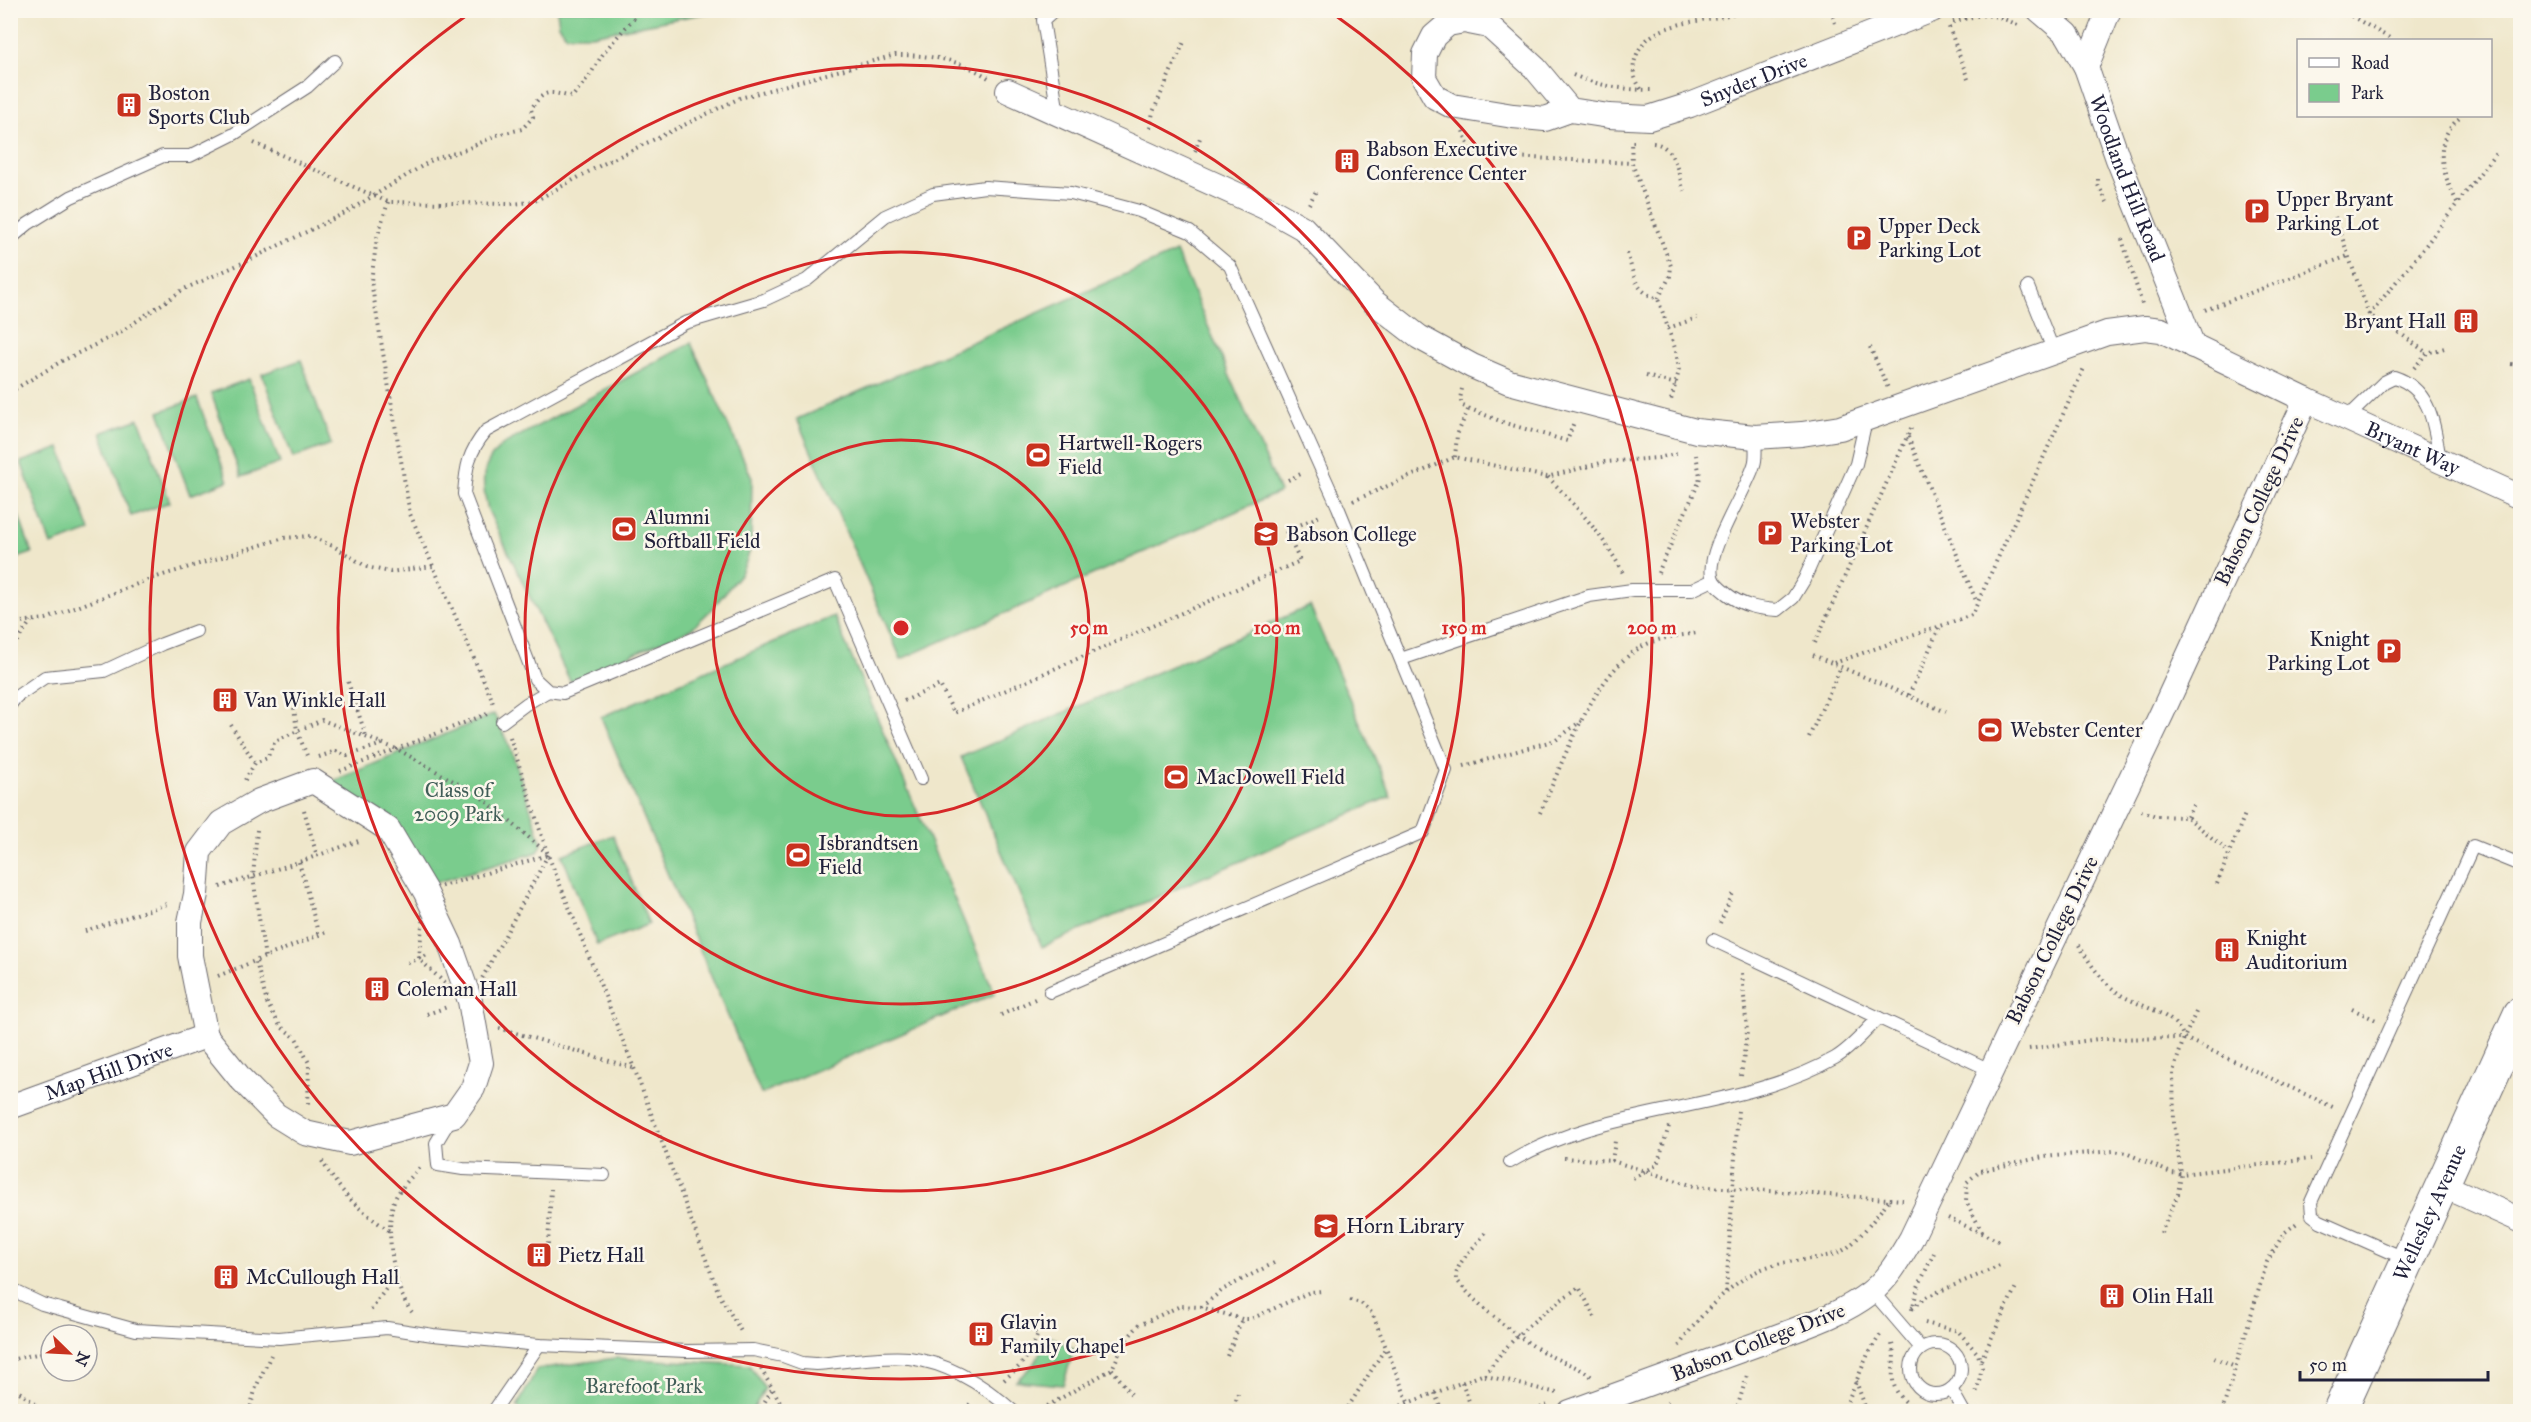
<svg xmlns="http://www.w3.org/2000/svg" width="2531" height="1422" font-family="'IM FELL Great Primer',serif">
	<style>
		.green { fill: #7acc8d; stroke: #4e7764; stroke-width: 1.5 }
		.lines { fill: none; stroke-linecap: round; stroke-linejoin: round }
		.lane-casing { stroke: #6a676d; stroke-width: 14 }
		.street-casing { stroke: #6a676d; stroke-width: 26 }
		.secondary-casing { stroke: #6a676d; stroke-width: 35 }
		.path { stroke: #6a676d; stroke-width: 4; stroke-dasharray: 1.5 4.5; stroke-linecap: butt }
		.lane { stroke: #fff; stroke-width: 12 }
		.street { stroke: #fff; stroke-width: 24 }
		.secondary { stroke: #fff; stroke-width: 33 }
		.path-bridge { stroke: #6a676d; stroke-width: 4; stroke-dasharray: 1.5 4.5; stroke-linecap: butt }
		.ring { fill: none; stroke: #d62828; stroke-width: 3 }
		.labels { text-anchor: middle; stroke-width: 5; stroke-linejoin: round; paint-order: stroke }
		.street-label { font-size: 21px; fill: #22223b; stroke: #fbf7ec }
		.poi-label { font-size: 21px; fill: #22223b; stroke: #fbf7ec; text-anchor: start }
		.park-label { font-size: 21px; fill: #415e58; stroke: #fbf7ec }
		.centre { fill: #d62828; stroke: #fbf7ec; stroke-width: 3 }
		.ring-label { font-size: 18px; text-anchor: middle; font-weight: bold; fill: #d62828; stroke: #fbf7ec; stroke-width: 5; stroke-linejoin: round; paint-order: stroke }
	</style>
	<rect width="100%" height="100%" fill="#fbf7ec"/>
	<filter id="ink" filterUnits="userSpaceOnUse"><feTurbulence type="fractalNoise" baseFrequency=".0167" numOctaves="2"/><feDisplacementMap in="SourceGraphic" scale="12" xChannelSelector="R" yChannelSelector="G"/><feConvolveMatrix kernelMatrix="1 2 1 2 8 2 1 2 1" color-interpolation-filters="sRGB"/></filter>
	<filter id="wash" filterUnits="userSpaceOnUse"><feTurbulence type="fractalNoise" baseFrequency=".008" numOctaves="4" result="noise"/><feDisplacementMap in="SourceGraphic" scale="24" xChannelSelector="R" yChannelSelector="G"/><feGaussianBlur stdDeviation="1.35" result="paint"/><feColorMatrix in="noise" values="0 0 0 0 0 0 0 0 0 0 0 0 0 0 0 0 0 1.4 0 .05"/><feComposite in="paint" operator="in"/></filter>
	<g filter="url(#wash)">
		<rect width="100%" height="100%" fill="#efe7cb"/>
		<g class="green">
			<path d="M557 11V10L717 11 592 35H566L559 25Z"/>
			<path d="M1176 252 1280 492 901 659 797 419Z"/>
			<path d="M691 343 752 478 751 547 746 562 741 573 711 610 691 629 570 681 488 510C481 483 480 465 502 445Z"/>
			<path d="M301 360 331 444 293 458 262 374Z"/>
			<path d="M249 379 280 463 241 477 211 393Z"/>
			<path d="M197 398 228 481 190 495 159 412Z"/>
			<path d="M139 419 170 502 131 516 101 433Z"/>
			<path d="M60 448 90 531 51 545 21 462Z"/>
			<path d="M11 494 32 553 11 560H10Z"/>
			<path d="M1310 606 1391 796 1042 947 961 757Z"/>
			<path d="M834 616 995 994 761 1094 601 717Z"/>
			<path d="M494 714 512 752 542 844 538 852 428 885 328 783Z"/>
			<path d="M613 835 649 924 597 945 562 855Z"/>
			<path d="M1049 1336 1074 1349 1063 1385 1016 1381 1033 1365Z"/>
			<path d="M616 1358 749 1365 765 1388 752 1411 525 1412 517 1407 537 1369Z"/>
		</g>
	</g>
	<g filter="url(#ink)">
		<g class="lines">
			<g class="lane-casing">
				<g id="lane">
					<path d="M1054 10 1043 20 1058 114"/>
					<path d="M10 239 28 224 71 197 163 156H190L234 134 307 87 335 61"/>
					<path d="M2028 287 2054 352"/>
					<path d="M2347 418 2384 382 2394 377C2432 389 2434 426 2440 460"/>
					<path d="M1755 437C1755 446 1757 457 1754 465 1746 491 1706 551 1712 576 1713 583 1721 589 1727 594 1742 606 1759 609 1778 610L1793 598 1804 580 1856 464 1866 420"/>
					<path d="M1401 659 1589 596 1632 590H1692L1713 580"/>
					<path d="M10 705 16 697 45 677 104 671 162 644 196 631"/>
					<path d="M502 722 526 704 548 691"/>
					<path d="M921 779 835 580 563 693 548 691 535 679 464 494C466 467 468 453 486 431L685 323 764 300 807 280 885 216 933 194 985 187 1071 193 1139 211 1190 232 1230 266 1338 507 1446 770 1423 832 1050 992"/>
					<path d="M1713 940 1990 1070"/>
					<path d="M451 1118 436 1143 438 1165 463 1169 604 1175"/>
					<path d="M1510 1162C1607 1104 1737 1113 1835 1058 1851 1049 1865 1031 1879 1018"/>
					<path d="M2406 1259 2320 1221 2312 1215 2311 1202 2473 846 2520 865"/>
					<path d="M10 1289 42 1304 136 1330 279 1338 387 1328 433 1335 539 1345 687 1351 753 1350 783 1356 802 1363 816 1364C842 1362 884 1355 909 1358 949 1363 984 1385 1014 1412"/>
					<path d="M1872 1291 1921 1348"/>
					<circle cx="1936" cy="1369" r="25"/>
					<path d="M1951 1389 1964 1412"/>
					<path d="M493 1412 539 1345"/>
				</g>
			</g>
			<g class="street-casing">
				<g id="street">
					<path d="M2039 10 2067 34 2086 67"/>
					<path id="s1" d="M2109 10 2086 67 2118 159 2193 346"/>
					<path d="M1008 91 1269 209 1303 228 1374 302 1419 337 1472 366 1509 382 1696 431 1755 437 1802 434 1840 428 2107 333 2145 328 2161 330 2306 400 2162 713 1911 1239C1899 1259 1889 1278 1870 1293 1841 1315 1805 1326 1771 1339 1704 1364 1637 1387 1570 1412"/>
					<path id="s2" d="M1570 110 1535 68 1489 26 1464 21 1448 24 1434 36 1425 54 1424 78 1435 97 1452 106 1513 116 1545 119 1570 110 1609 116 1649 118 1690 105 1932 10"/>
					<path id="s3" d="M2306 400 2520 497"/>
					<path d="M313 781 388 829 425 891 450 944 470 1001 481 1063 473 1088 454 1115 350 1143 305 1133 276 1115 240 1078 206 1036 190 956V922L196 894 199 852 221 823 259 801Z"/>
					<path id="s4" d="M10 1107 206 1036"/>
					<path d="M2442 1185 2520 1220"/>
				</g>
			</g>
			<g class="secondary-casing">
				<g id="secondary">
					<path id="s5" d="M2339 1412 2520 1014"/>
				</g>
			</g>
			<g class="path">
				<path d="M1832 10 1835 24"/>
				<path d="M2341 10 2393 40"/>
				<path d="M1953 22C1984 13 1991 12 2020 26"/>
				<path d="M1949 27 1969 82"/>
				<path d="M1573 75C1600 86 1624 90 1653 90"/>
				<path d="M1641 89C1633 76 1631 68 1637 54 1652 17 1712 24 1743 10"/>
				<path d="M1150 128 1153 112 1184 42"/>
				<path d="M1463 131 1472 155 1632 163"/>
				<path d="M1634 142H1631L1632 163 1671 266 1670 276 1658 299"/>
				<path d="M254 143 388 202 511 204 533 202 601 165 740 98 895 55C929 55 961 59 990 79"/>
				<path d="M1653 143C1675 145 1678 174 1684 191"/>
				<path d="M1195 151 1200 138"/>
				<path d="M2098 179V185L2107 202"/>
				<path d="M388 202 377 238 371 281 410 514 495 706"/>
				<path d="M2457 202C2442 172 2430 141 2462 116"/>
				<path d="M1309 204 1316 191"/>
				<path d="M2335 217 2369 315 2401 334 2427 353"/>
				<path d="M2122 239 2142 304"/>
				<path d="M1627 253C1635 277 1633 290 1658 299L1676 351 1679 371 1671 400"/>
				<path d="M2205 310 2348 256"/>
				<path d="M2369 315 2423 249 2496 152"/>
				<path d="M1668 328 1697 318"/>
				<path d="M1870 347 1888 388"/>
				<path d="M2511 364 2520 365"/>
				<path d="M2414 368 2427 353 2448 347"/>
				<path d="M1646 376 1676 384"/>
				<path d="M1462 389 1460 399 1463 406 1505 423 1567 441 1574 422"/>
				<path d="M10 392 62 361 119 333 184 289 249 260 345 213 432 160 467 149 497 135 522 129 533 117 531 109C545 88 549 92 572 97L590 75 604 52 641 10"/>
				<path d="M1908 437 1977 603"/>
				<path d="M1455 457 1457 435 1468 410"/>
				<path d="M1548 477C1577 507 1605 537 1624 575"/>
				<path d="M1288 480 1303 473"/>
				<path d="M1353 501 1455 457 1547 477 1605 462 1658 458 1680 453"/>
				<path d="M1658 573 1699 482 1700 476 1696 455"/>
				<path d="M10 623 46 619 150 579 284 538 310 536 335 547 367 567 390 572 433 566"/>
				<path d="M1815 643 1911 428"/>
				<path d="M10 651 31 621"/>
				<path d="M1813 655 1946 712"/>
				<path d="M1834 663 1972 615 2085 366"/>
				<path d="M348 682 366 736"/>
				<path d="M1909 695 1940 626"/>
				<path d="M904 701 940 685 954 713 1300 561 1286 531 1322 515"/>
				<path d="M294 708 297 731 308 758"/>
				<path d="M231 725 255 763"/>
				<path d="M510 737 548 855 634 1068 719 1294 742 1333"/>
				<path d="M1809 737 1841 667"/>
				<path d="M319 757 336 751 347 756 382 744"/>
				<path d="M1464 766 1556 740 1581 721"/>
				<path d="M340 771 487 714"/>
				<path d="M245 780 255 763 267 758 275 741 322 720 399 750 481 797 547 853"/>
				<path d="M304 810 317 856"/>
				<path d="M2141 811 2156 816 2187 817 2229 852"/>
				<path d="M1540 813C1563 763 1593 672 1643 646 1660 637 1679 636 1697 633"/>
				<path d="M2187 817 2195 801"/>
				<path d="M257 830 253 877 265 958"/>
				<path d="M548 855 470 1001H464L419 959 425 891Z"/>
				<path d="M299 862 319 936"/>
				<path d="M2217 884 2245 814"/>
				<path d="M220 887 299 862 361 840"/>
				<path d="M1720 923 1733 893"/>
				<path d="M85 931 170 903"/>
				<path d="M2079 945C2090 964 2101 980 2118 993 2138 1007 2175 1012 2183 1036"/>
				<path d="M256 962 267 1003 280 1026 296 1038 309 1063 308 1107"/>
				<path d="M408 963 430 954"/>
				<path d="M218 976 329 931"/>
				<path d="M2352 1009 2376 1020"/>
				<path d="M427 1014 447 1007"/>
				<path d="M1001 1015 1035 999"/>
				<path d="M499 1028 633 1068"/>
				<path d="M2029 1049 2098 1039 2184 1038 2335 1108"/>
				<path d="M1741 1076 1747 1032 1742 973"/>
				<path d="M1564 1158 1612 1161 1694 1186 1903 1200"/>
				<path d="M322 1161C343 1196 358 1209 391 1232"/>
				<path d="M1612 1161 1615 1141"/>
				<path d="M1948 1218 1999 1241"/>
				<path d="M1982 1232 1966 1201 1967 1182 1980 1171 2043 1157 2113 1151 2126 1153 2171 1173 2181 1174 2311 1159"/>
				<path d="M1485 1233C1475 1248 1455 1262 1456 1279 1475 1304 1519 1339 1547 1354 1562 1363 1580 1366 1593 1378"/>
				<path d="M2161 1233 2178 1194 2181 1174 2174 1123 2173 1072 2184 1038 2197 1010"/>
				<path d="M548 1244 551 1189"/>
				<path d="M1726 1292 1738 1111"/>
				<path d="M1350 1300 1361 1303 1372 1313 1408 1402"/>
				<path d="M1201 1307 1224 1289 1276 1262"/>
				<path d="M1912 1308 1926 1297 2000 1266"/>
				<path d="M371 1310 394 1277"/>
				<path d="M1912 1310 1918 1287 1934 1253"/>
				<path d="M412 1312C394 1292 385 1231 393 1204 397 1190 412 1177 421 1166"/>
				<path d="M1925 1323 1958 1331 1978 1354 1982 1368 1976 1394"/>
				<path d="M1892 1344C1899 1368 1882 1381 1907 1403L1902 1412"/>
				<path d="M1679 1346C1700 1314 1735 1276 1773 1265 1792 1260 1826 1259 1842 1251 1857 1243 1878 1214 1889 1200"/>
				<path d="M1227 1356 1242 1319"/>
				<path d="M2214 1358 2235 1367"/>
				<path d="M10 1360 41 1353 51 1347"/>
				<path d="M1981 1360 2016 1287"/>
				<path d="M761 1369 786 1412"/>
				<path d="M1112 1369 1131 1394"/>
				<path d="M1485 1375C1509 1338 1544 1312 1579 1287L1595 1317"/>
				<path d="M1004 1380C1023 1364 1030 1356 1038 1333L1015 1321"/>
				<path d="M1856 1381 1867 1412"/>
				<path d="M1462 1382 1473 1412"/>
				<path d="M10 1385 46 1412"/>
				<path d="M1435 1393 1442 1412"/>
				<path d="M1667 1403 1704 1412"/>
				<path d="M249 1412 256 1387 271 1355"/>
				<path d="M759 1412 772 1389"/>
				<path d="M959 1412 973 1402"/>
				<path d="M1037 1412 1112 1369 1125 1341 1139 1325 1180 1306 1201 1307 1242 1319H1251L1310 1292 1322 1291"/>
				<path d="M1233 1412 1238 1393"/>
				<path d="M1345 1412 1386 1347"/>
				<path d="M1384 1412 1482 1375 1557 1393"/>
				<path d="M1529 1412 1548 1405"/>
				<path d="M1736 1412 1748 1372"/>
				<path d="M1843 1412 1868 1354 1882 1332"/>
				<path d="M2222 1412 2267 1262 2284 1233 2297 1223"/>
			</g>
			<use href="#lane" class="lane"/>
			<use href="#street" class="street"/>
			<use href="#secondary" class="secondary"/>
			<path class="path-bridge" d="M1633 1178 1657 1165 1670 1123"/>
		</g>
	</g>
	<g class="ring">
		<circle cx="901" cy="628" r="188"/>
		<circle cx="901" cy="628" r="376"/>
		<circle cx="901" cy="628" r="563"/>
		<path d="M1332 13A751 751 0 1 1 470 13"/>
	</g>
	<defs>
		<g id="building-square" transform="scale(1.35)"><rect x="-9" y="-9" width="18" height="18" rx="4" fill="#c8321e" stroke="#fbf7ec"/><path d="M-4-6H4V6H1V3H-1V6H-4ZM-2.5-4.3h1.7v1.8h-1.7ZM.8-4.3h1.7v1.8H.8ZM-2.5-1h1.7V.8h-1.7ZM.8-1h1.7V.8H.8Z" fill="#fff"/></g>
		<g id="parking-square" transform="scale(1.35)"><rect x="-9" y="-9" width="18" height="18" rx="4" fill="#c8321e" stroke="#fbf7ec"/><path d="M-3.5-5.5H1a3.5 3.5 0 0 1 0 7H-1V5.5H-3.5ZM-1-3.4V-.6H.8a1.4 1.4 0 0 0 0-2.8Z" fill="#fff"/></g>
		<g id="stadium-square" transform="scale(1.35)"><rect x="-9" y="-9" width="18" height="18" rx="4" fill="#c8321e" stroke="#fbf7ec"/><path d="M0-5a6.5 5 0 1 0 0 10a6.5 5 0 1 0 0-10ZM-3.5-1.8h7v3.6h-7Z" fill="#fff"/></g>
		<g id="university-square" transform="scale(1.35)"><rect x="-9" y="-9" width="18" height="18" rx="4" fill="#c8321e" stroke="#fbf7ec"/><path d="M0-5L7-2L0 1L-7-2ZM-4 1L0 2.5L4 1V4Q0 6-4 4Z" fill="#fff"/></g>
	</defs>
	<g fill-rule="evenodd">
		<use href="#building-square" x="129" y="105"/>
		<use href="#building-square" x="1347" y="161"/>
		<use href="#parking-square" x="2257" y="211"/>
		<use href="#parking-square" x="1859" y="238"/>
		<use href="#building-square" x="2466" y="321"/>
		<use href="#stadium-square" x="1038" y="455"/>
		<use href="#stadium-square" x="624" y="529"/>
		<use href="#parking-square" x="1770" y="533"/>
		<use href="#university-square" x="1266" y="534"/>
		<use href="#parking-square" x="2389" y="651"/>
		<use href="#building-square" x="225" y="700"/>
		<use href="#stadium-square" x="1990" y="730"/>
		<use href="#stadium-square" x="1176" y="777"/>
		<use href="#stadium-square" x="798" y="855"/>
		<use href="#building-square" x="2227" y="950"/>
		<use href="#building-square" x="377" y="989"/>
		<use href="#university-square" x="1326" y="1226"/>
		<use href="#building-square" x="539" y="1255"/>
		<use href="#building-square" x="226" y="1277"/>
		<use href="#building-square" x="2112" y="1296"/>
		<use href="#building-square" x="981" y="1334"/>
	</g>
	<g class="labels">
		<g class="street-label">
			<text dy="7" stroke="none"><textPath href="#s2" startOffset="574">Snyder Drive</textPath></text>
			<text dy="7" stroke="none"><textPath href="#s1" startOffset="180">Woodland Hill Road</textPath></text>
			<text dy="7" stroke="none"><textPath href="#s3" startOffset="117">Bryant Way</textPath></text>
			<text transform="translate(2259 501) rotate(-65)" y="7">Babson College Drive</text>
			<text transform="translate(2052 940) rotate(-64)" y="7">Babson College Drive</text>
			<text dy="7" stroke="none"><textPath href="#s4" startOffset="105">Map Hill Drive</textPath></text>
			<text dy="7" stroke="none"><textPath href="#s5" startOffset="219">Wellesley Avenue</textPath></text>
			<text transform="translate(1758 1342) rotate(-21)" y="7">Babson College Drive</text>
		</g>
		<g class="poi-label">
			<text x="148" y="100">Boston<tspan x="148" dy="24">Sports Club</tspan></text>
			<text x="1366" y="156">Babson Executive<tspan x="1366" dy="24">Conference Center</tspan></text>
			<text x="2276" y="206">Upper Bryant<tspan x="2276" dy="24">Parking Lot</tspan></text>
			<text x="1878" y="233">Upper Deck<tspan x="1878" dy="24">Parking Lot</tspan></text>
			<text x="2446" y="328" text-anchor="end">Bryant Hall</text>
			<text x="1058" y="450">Hartwell-Rogers<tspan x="1058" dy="24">Field</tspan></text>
			<text x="644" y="524">Alumni<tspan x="644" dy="24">Softball Field</tspan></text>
			<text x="1790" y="528">Webster<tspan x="1790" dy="24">Parking Lot</tspan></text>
			<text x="1286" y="541">Babson College</text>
			<text x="2370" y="646" text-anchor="end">Knight<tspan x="2370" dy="24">Parking Lot</tspan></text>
			<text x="244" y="707">Van Winkle Hall</text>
			<text x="2010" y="737">Webster Center</text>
			<text x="1196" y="784">MacDowell Field</text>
			<text x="818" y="850">Isbrandtsen<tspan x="818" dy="24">Field</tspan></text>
			<text x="2246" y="945">Knight<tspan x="2246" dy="24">Auditorium</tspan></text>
			<text x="397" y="996">Coleman Hall</text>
			<text x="1346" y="1233">Horn Library</text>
			<text x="558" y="1262">Pietz Hall</text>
			<text x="246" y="1284">McCullough Hall</text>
			<text x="2132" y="1303">Olin Hall</text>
			<text x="1000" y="1329">Glavin<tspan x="1000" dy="24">Family Chapel</tspan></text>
		</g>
		<g class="park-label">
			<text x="458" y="797">Class of<tspan x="458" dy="24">2009 Park</tspan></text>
			<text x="644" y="1393">Barefoot Park</text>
		</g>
	</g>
	<circle cx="901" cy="628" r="9" class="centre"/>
	<g class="ring-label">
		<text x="1089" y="634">50 m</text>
		<text x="1277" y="634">100 m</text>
		<text x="1464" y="634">150 m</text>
		<text x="1652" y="634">200 m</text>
	</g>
	<rect width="2531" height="1422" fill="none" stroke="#fbf7ec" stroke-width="36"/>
	<rect x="2297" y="39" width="195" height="78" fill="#fbf7ec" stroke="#a4a2a5" stroke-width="1.5"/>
	<rect x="2309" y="58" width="30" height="9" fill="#ffffff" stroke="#a4a2a5" stroke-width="1.5"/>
	<text x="2351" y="69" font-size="18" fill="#22223b">Road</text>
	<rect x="2309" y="84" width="30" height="18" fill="#7acc8d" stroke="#a4a2a5" stroke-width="1.5"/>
	<text x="2351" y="99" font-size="18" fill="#22223b">Park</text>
	<g transform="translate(69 1353) rotate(114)"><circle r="28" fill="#fbf7ec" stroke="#a4a2a5" stroke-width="1.5"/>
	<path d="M0-4.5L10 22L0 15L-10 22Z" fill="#c8321e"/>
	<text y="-9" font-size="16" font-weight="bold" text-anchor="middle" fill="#22223b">N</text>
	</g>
	<path d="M2300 1371v9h188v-9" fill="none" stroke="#22223b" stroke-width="3"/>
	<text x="2309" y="1371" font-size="18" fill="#22223b" stroke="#fbf7ec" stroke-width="4.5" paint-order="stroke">50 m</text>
</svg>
